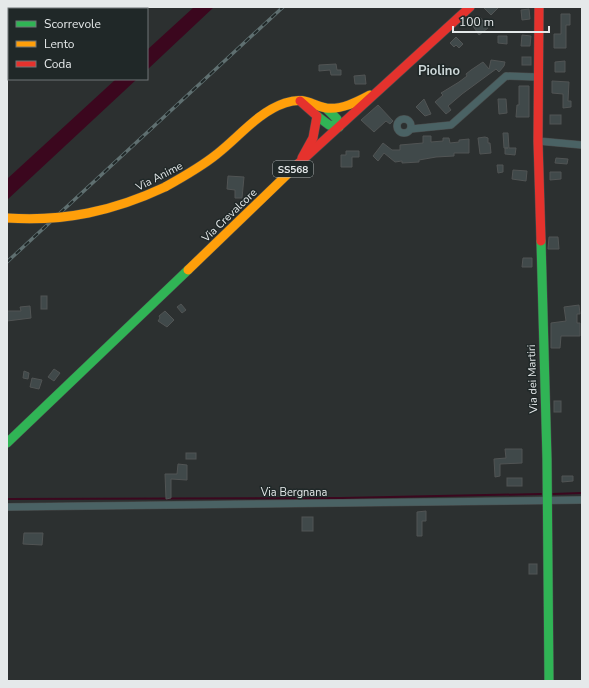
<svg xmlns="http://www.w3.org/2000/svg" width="589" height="688" font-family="'Nunito Sans',sans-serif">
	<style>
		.water { fill: #3b071e }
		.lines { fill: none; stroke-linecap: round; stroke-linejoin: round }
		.stream { stroke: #3b071e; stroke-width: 2 }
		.building { fill: #40494a; stroke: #515454 }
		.street-casing { stroke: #4a4d4d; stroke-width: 8 }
		.fast-casing { stroke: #4a4d4d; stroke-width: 10 }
		.slow-casing { stroke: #4a4d4d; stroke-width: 10 }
		.jam-casing { stroke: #4a4d4d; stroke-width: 10 }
		.street { stroke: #4a6264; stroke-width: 7 }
		.fast { stroke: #30b455; stroke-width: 9 }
		.slow { stroke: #ff9f0a; stroke-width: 9 }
		.jam { stroke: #e5322d; stroke-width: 9 }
		.rail-casing { stroke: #5f6f70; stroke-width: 3.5 }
		.rail { stroke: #202828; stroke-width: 2; stroke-dasharray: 6; stroke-linecap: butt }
		.slow-bridge-casing { stroke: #4a4d4d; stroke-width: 10; stroke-linecap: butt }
		.slow-bridge { stroke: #ff9f0a; stroke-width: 9 }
		.labels { text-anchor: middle; stroke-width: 3; stroke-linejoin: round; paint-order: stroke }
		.shield { fill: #202828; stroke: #aaafb0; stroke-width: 1 }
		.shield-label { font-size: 10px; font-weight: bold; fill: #e5e9ea }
		.street-label { font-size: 11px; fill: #e5e9ea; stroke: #202828 }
		.quarter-label { font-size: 13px; font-weight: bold; fill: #cdd7d8; stroke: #202828 }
	</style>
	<rect width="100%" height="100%" fill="#2c3030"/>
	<g class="water">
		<path d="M194 7H214L147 70V50Z"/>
		<path d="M116 79H137L7 200V179Z"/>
	</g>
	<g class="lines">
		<g class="stream">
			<path d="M553 494 582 493"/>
			<path d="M7 499 342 498 541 494"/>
		</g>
	</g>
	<g class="building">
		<path d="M483 7H499L491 15Z"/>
		<path d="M529 9 530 19 522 20 521 10Z"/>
		<path d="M561 14H570V25H566V48H554V34H561Z"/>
		<path d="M480 17 488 28 479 35 471 23Z"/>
		<path d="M522 35 531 36 530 46H521Z"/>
		<path d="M498 36H507V44L498 43Z"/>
		<path d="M456 37 463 44 459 48 456 45 454 47 450 43Z"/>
		<rect x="522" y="57" width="9" height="8"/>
		<path d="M491 60 505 62 504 66 499 72 496 69 462 94 448 106 451 110 446 114 435 102 443 95 441 93 459 82 467 76 466 74 471 70 483 62 489 69Z"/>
		<path d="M565 61V72H555V62Z"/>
		<path d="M336 64 337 70H341V75H331L330 70 319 71V65Z"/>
		<path d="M365 75 366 84H355L354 76Z"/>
		<path d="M552 81 569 82 568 101H571V107L563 108V94L552 93Z"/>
		<path d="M519 86H529V117H516L517 105H519Z"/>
		<path d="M424 99 431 114 425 116 416 107Z"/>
		<path d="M498 99H506L507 113 499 114Z"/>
		<path d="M378 105 393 121 390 124 386 121 374 132 361 120Z"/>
		<rect x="550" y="115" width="11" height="9"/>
		<path d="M503 133H508L509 148H516L515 155 505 154V148H508H504Z"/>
		<path d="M423 136H431V142L443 141V138H449L450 143 459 142V140L469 139V153H454V156L436 157 419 160V162L402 163V161L395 162 384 153 378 161 373 156 383 143 392 150H400V145L423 143Z"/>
		<path d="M485 137 488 138V143H490L491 153 480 154 478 138Z"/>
		<path d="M346 151H359V157H352V167H341V155H346Z"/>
		<path d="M556 158 568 159 567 164 555 163Z"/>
		<path d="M497 165H503V172L498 173Z"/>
		<path d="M513 170 527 171 526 181 512 179Z"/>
		<path d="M550 172H561V179L550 180Z"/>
		<path d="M228 176 244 177 242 198H235V190L227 189Z"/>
		<path d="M549 237H558L559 249H548Z"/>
		<path d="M523 258H532V267H522Z"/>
		<rect x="41" y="296" width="6" height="13"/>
		<path d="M181 304 186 310 182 313 177 307Z"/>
		<path d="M579 305 580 314H577V323H580V336H561L560 348H551V323L566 321 564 307Z"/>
		<path d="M30 306 31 318 7 321V311H21L20 307Z"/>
		<path d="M165 311 174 320 167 327 158 321 160 318 159 316Z"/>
		<path d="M54 369 60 373 54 381 48 377Z"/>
		<path d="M24 371 29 373 28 379 23 378Z"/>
		<path d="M32 378 42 380 39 389 30 387Z"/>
		<rect x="554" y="401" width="7" height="11"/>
		<path d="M505 449H522V463L500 464V476L495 477 494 459 506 458Z"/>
		<rect x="186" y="453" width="10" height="6"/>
		<path d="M178 464 187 465V480L171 479V498L166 499 165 474H177Z"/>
		<path d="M562 476H573V481L562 482Z"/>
		<rect x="507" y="478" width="15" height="8"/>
		<path d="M426 511V521H422V536H417V512Z"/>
		<rect x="302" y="517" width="11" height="14"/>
		<path d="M24 533H43L42 545 23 544Z"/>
		<rect x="529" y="564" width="8" height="10"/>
	</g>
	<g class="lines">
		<g class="street-casing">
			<g id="street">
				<circle cx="404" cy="126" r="7"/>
				<path d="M411 129 451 125 506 76 537 77"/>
				<path d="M538 141 582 145"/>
				<path d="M7 507 582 500"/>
			</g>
		</g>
		<g class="fast-casing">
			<g id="fast">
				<path d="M317 116 329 125 339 127 337 119 326 108"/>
				<path d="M541 241 547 459 549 681"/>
				<path d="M7 443 188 270"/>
			</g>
		</g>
		<g class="slow-casing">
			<g id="slow">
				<path d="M165 187C183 177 201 167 217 154 239 137 258 112 285 103 306 96 310 105 326 108 341 110 357 102 370 95"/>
				<path d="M188 270 298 164"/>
			</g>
		</g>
		<g class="jam-casing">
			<g id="jam">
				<path d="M539 7 538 141 541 241"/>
				<path d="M300 101 317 116 313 138 302 158"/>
				<path d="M298 164 470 7"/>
			</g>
		</g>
		<use href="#street" class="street"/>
		<use href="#fast" class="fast"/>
		<use href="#slow" class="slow"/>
		<use href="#jam" class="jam"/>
		<g class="rail-casing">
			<path id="rail" d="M7 262 283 7"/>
		</g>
		<use href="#rail" class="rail"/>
		<g class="slow-bridge-casing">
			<path id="slow-bridge" d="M7 218C64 222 114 211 165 187"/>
		</g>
		<use href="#slow-bridge" class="slow-bridge"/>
	</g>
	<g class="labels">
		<rect class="shield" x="273" y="161" width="40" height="16" rx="3"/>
		<g class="shield-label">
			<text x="293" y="173">SS568</text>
		</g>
		<g class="street-label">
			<text transform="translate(159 176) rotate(-27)" y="4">Via Anime</text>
			<text transform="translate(229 215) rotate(-44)" y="4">Via Crevalcore</text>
			<text transform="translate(532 379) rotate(-92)" y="4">Via dei Martiri</text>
			<text x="294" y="496">Via Bergnana</text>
		</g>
		<g class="quarter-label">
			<text x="439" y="75">Piolino</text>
		</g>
	</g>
	<rect width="589" height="688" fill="none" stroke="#e5e9ea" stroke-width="16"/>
	<rect x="8" y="8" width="140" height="72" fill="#202828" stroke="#6f7576"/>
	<rect x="16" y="21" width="20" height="6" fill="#30b455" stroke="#6f7576"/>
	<text x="44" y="28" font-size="12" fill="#e5e9ea">Scorrevole</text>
	<rect x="16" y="41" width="20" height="6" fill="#ff9f0a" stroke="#6f7576"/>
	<text x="44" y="48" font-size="12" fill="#e5e9ea">Lento</text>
	<rect x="16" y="61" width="20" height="6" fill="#e5322d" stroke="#6f7576"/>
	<text x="44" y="68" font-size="12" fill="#e5e9ea">Coda</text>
	<path d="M453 26v6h96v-6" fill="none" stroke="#e5e9ea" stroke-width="2"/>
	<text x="459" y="26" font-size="12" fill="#e5e9ea" stroke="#202828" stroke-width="3" paint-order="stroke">100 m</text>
</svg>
